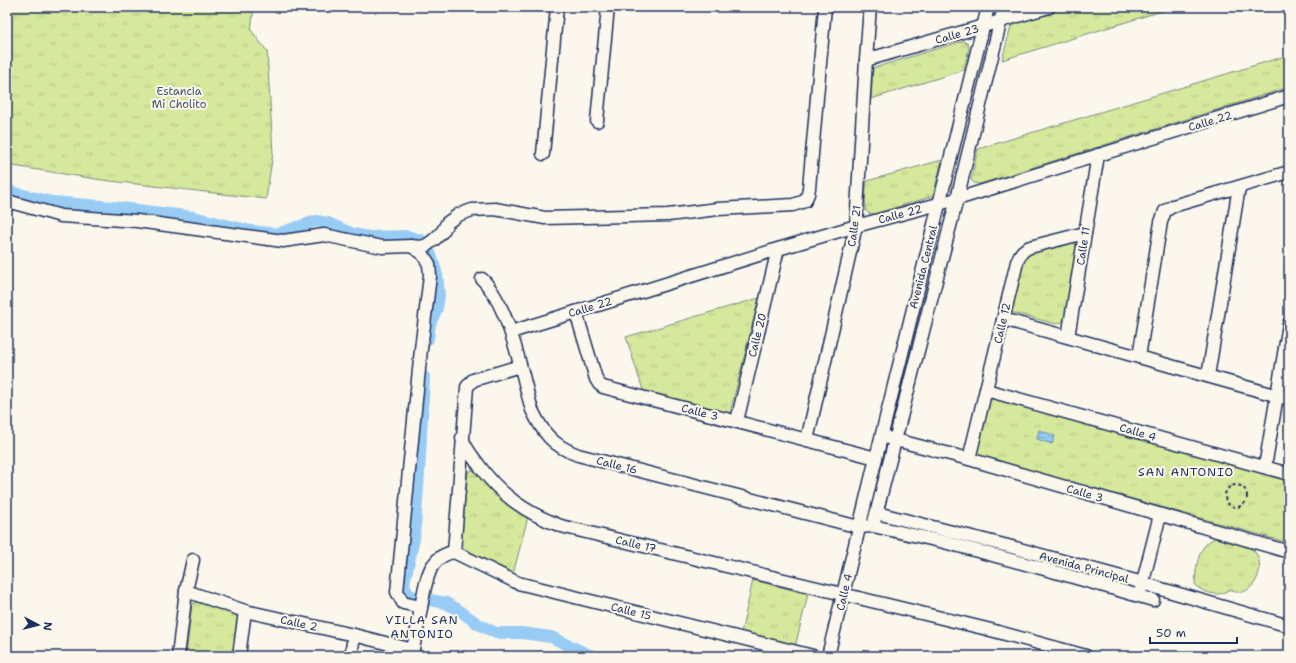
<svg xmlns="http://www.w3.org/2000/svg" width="1296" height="663" font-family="'Shantell Sans',sans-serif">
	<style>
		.park { fill: url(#park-tufts); stroke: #788c7d }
		.water { fill: url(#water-rules); stroke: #668db9 }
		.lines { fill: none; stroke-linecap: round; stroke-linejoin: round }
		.canal { stroke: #98ccf5; stroke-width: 12 }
		.minor-casing { stroke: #1b2f5e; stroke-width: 15 }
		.path { stroke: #1b2f5e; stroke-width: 2; stroke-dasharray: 3 3; stroke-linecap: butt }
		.minor { stroke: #fbf7ec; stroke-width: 12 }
		.labels { text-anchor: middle; stroke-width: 4; stroke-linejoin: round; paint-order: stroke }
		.street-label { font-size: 11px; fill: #1b2f5e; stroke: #fbf7ec }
		.park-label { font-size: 11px; fill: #40546a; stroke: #fbf7ec }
		.neighbourhood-label { font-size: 12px; letter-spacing: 1px; fill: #1b2f5e; stroke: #fbf7ec }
	</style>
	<defs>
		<pattern id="park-tufts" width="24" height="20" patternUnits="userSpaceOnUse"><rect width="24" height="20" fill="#d6e89c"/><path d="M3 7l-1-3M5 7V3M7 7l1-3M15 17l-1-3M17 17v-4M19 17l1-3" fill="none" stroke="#b7c789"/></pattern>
		<pattern id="water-rules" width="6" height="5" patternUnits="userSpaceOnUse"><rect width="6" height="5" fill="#98ccf5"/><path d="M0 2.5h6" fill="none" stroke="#7ba6ca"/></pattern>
	</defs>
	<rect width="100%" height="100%" fill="#fbf7ec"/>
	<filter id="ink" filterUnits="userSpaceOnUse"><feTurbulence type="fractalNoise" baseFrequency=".025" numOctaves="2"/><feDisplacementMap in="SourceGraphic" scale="8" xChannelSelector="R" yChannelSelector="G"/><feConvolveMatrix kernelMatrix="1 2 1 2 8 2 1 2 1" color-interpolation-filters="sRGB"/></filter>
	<g filter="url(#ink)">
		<g class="park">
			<path d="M7 7H254L251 30 267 51 273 153 266 199 102 180 7 165Z"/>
			<path d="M1064 7H1175L1002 60 1012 23Z"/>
			<path d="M963 41 968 44 969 47 964 70 871 99 873 68Z"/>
			<path d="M1289 55V87L980 184 974 183 971 180 978 149Z"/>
			<path d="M942 160 933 196 875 214C872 214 868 214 866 211 864 206 866 187 867 181Z"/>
			<path d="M1074 242 1077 247 1065 317 1062 322 1056 324 1010 312 1025 253Z"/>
			<path d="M759 298 730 413 643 390 626 337Z"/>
			<path d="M994 398 1289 481V543L980 456 977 453 989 401Z"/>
			<path d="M471 470 476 471 510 505 528 517 513 574 460 547 468 472Z"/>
			<path d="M1216 538C1223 540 1250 547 1254 551 1269 567 1251 603 1230 589 1227 591 1222 594 1218 594 1211 594 1199 591 1195 584 1196 568 1197 544 1216 538Z"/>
			<path d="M753 580 808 594 795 647 741 633Z"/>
			<path d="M197 602 236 615 239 619 235 656H186L192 604Z"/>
		</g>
		<path class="water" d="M1039 430 1055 436 1052 444 1037 439Z"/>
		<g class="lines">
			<g class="canal">
				<path d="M7 191 52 202 113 207 193 217 251 231 277 234 316 221 328 223 353 234 369 237 407 236 421 240 431 255 437 275 439 295 437 308 430 324 428 339"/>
				<path d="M424 377 419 474 414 539 404 583 407 593 413 597 446 603 460 611 478 624 496 633H522L551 637 587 654 594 656"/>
			</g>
			<g class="minor-casing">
				<g id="minor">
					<path d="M866 60 1049 7"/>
					<path d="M597 121 608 7"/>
					<path d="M543 154 557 7"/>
					<path d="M7 201 61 216 137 221 283 241 324 235 382 247 411 246 422 253 429 264 430 276 421 349 397 592 403 603 421 607"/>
					<path d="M411 246 421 247 427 245 435 239 443 231 447 223 458 215 472 210 495 209 545 218 668 215 718 209 793 205 805 201 808 194 809 188 825 7"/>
					<path d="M482 279C510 307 521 372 532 410 543 433 553 446 578 455L859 527 873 526 944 542 1059 573 1153 600"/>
					<path d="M576 312 596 379 599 384 603 387 876 458"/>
					<path d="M1003 319 1289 399"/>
					<path d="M511 332 778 249 856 226 957 199 1289 96"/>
					<path d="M1068 337 1098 155"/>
					<path d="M1139 357 1161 222 1165 211 1173 206 1289 172"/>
					<path d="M520 366 473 380 467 387 454 552 518 583 813 656"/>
					<path d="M1208 376 1239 187"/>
					<path d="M986 390 1289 474"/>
					<path d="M737 421 778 249"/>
					<path d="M462 438C466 449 472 456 478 464 500 495 526 513 561 526L987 629 1086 656"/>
					<path d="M888 438 969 459 1289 552"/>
					<path d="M807 440 856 226 866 60 870 7"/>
					<path d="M969 459 1017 262C1020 254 1022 250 1030 247L1085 233"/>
					<path d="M1265 467 1289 324"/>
					<path d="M877 513 1008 546 1143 583 1158 588 1289 626"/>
					<path d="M873 526 957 199 1004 7"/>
					<path d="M1141 589 1160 515"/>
					<path d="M186 591 245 611 354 635 413 650"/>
					<path d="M178 656 186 591 193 560"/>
					<path d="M239 656 245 611"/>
					<path d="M351 656 354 635"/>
					<path d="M412 656C414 641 418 627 420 613 423 599 425 577 433 565 438 558 446 553 454 552"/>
					<path d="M828 656 876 458 988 7"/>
				</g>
			</g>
			<circle class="path" cx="1236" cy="496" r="11"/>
			<use href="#minor" class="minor"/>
		</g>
	</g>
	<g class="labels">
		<g class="street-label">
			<text transform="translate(957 34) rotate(-16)" y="4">Calle 23</text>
			<text transform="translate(1210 121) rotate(-17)" y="4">Calle 22</text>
			<text transform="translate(900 214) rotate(-15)" y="4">Calle 22</text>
			<text transform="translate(854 226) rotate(-82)" y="4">Calle 21</text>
			<text transform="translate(1083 246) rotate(-81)" y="4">Calle 11</text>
			<text transform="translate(923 267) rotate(-76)" y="4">Avenida Central</text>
			<text transform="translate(590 307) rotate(-17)" y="4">Calle 22</text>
			<text transform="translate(1002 323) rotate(-77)" y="4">Calle 12</text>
			<text transform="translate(757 335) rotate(-76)" y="4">Calle 20</text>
			<text transform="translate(700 412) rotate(14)" y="4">Calle 3</text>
			<text transform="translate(1138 432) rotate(16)" y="4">Calle 4</text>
			<text transform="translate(617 465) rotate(14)" y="4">Calle 16</text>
			<text transform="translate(1085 493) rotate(16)" y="4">Calle 3</text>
			<text transform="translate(636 544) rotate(13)" y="4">Calle 17</text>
			<text transform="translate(1084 567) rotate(15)" y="4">Avenida Principal</text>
			<text transform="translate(844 592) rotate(-77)" y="4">Calle 4</text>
			<text transform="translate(631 611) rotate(14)" y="4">Calle 15</text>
			<text transform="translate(299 623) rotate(12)" y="4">Calle 2</text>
		</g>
		<g class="park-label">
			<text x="179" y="95">Estancia<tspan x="179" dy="13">Mi Cholito</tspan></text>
		</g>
		<g class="neighbourhood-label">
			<text x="1186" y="476">SAN ANTONIO</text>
			<text x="422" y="624">VILLA SAN<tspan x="422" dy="14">ANTONIO</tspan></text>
		</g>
	</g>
	<rect width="1296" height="663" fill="none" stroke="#fbf7ec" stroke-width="24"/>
	<rect x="12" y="12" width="1272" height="639" fill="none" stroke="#1b2f5e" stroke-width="1.5" filter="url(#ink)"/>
	<g transform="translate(38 625) rotate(97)" stroke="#fbf7ec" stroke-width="3" paint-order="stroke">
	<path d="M0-3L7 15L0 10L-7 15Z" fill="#1b2f5e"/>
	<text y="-6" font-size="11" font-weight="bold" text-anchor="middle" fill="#1b2f5e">N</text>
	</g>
	<path d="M1150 637v6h87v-6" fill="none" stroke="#1b2f5e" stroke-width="2"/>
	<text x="1156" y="637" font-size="12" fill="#1b2f5e" stroke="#fbf7ec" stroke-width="3" paint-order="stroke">50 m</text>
</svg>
